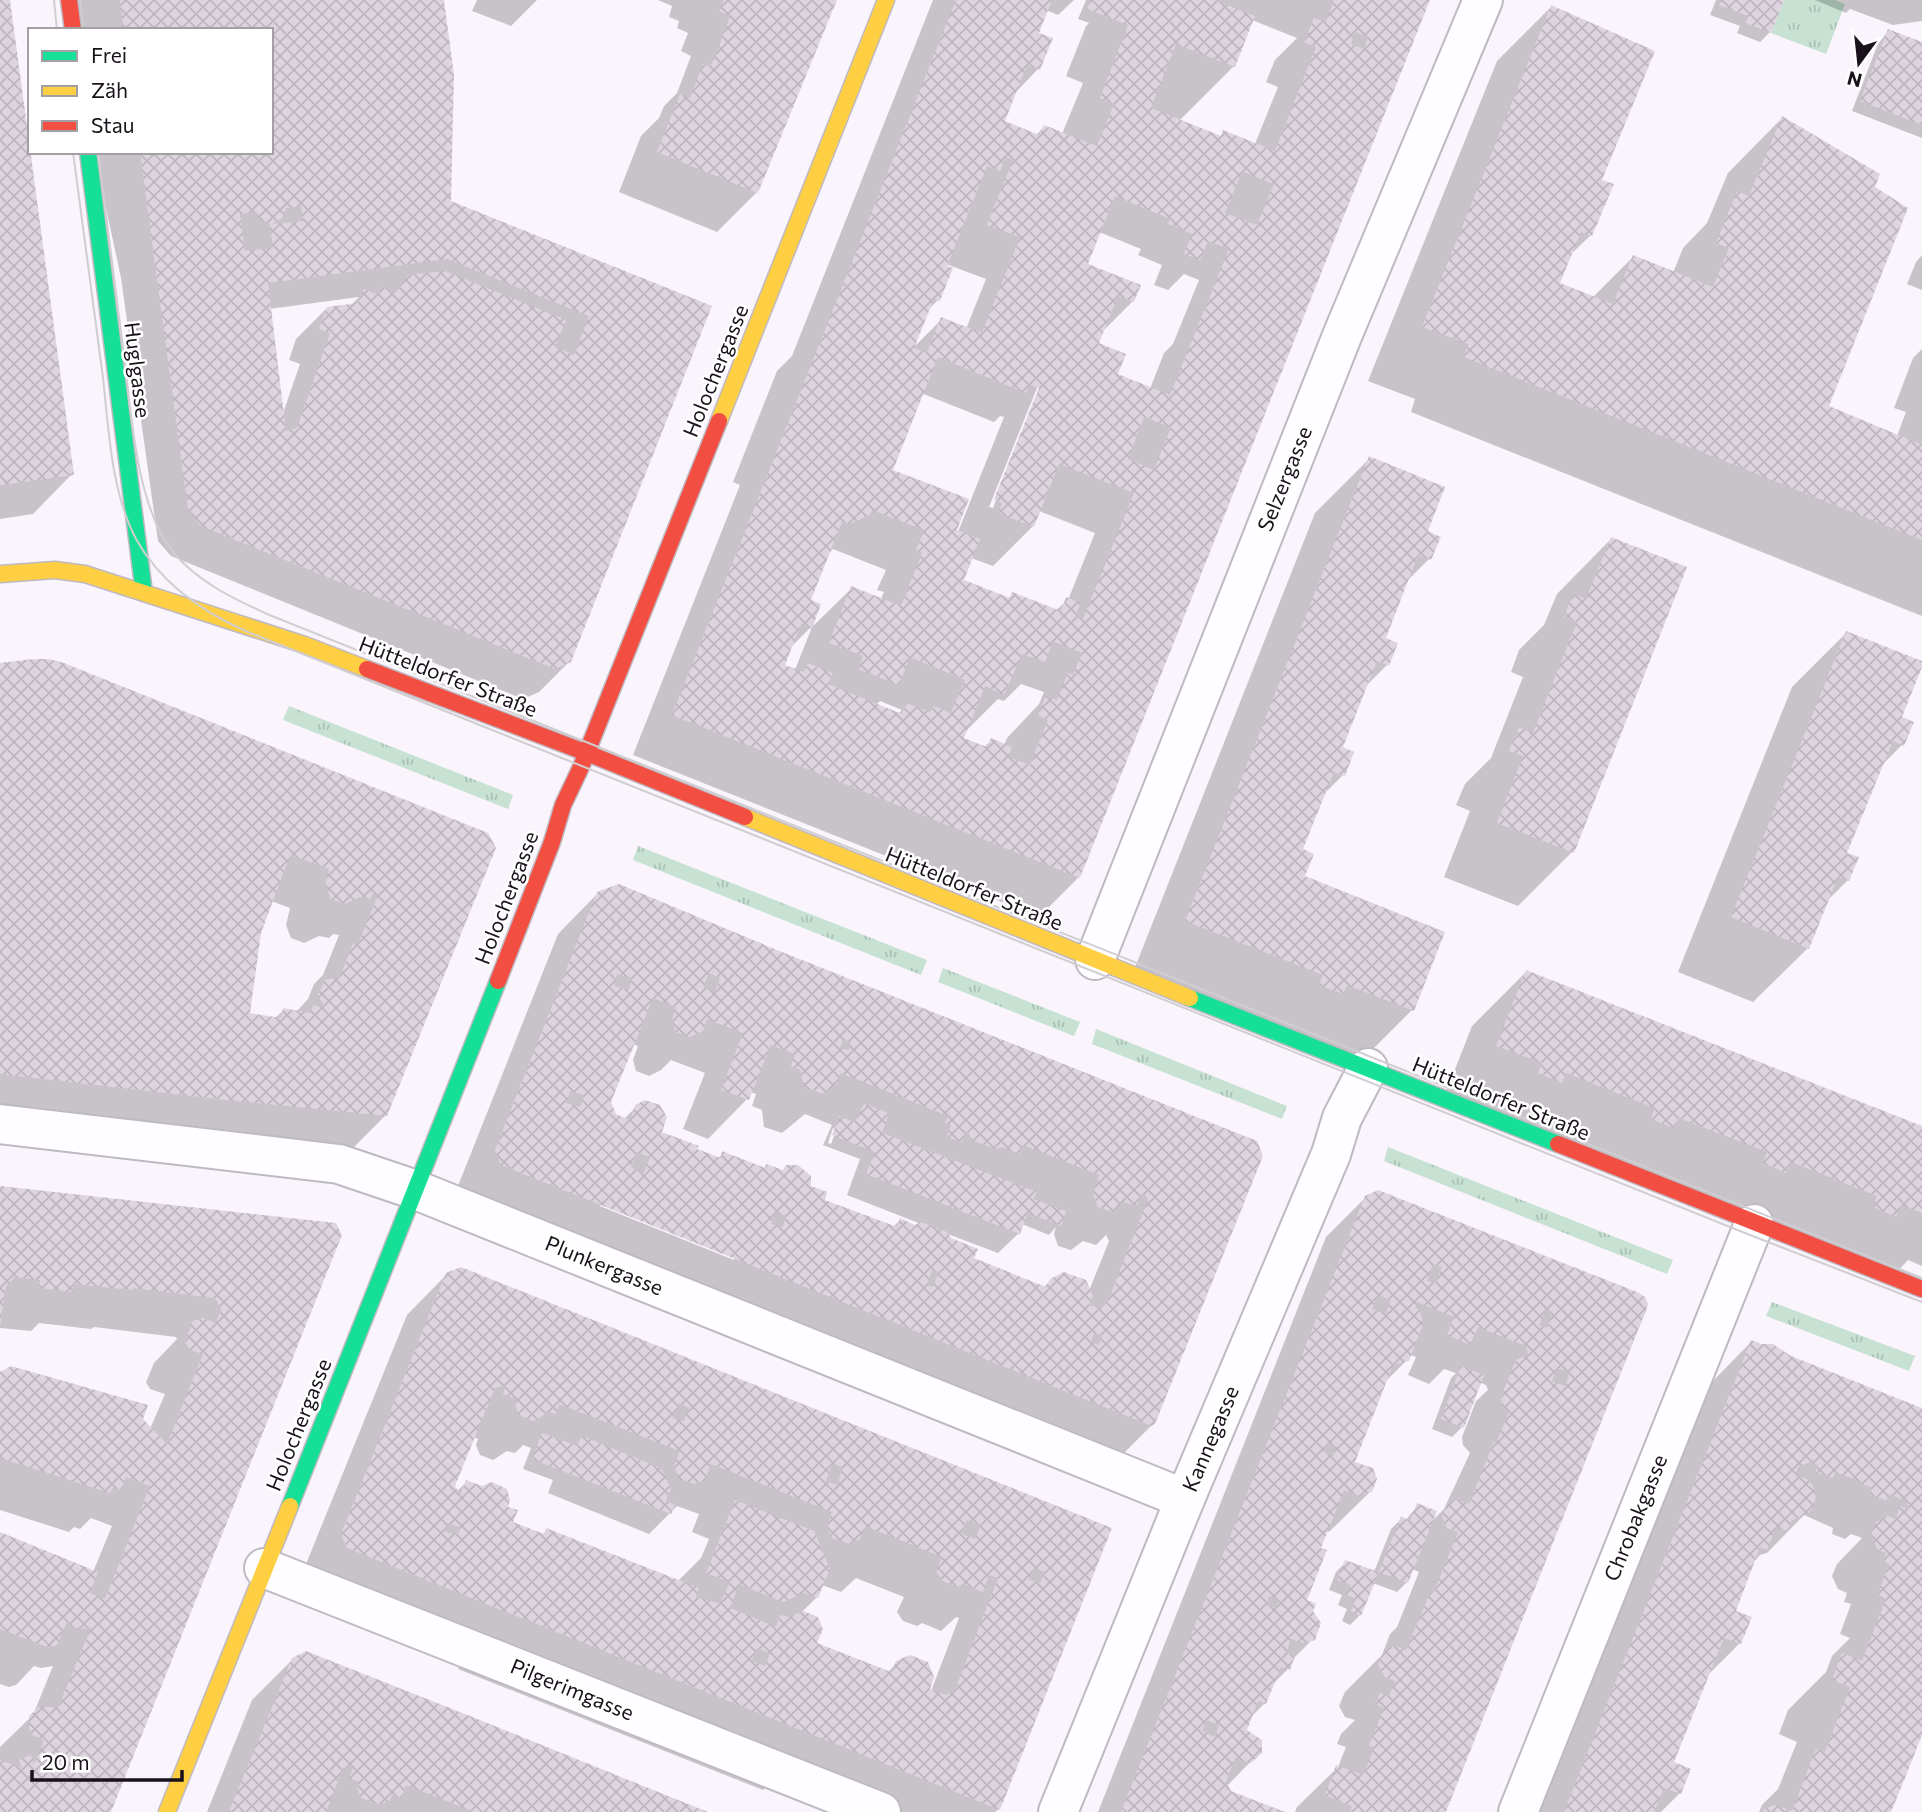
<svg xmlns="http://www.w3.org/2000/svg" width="1922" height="1812" font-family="Commissioner,sans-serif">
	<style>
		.grass { fill: url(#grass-tufts) }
		.shadow { fill: #0003; fill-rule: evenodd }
		.building { fill: url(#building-cross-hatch); fill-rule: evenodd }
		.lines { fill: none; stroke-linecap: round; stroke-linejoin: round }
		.street-casing { stroke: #bfb9c1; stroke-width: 42 }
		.fast-casing { stroke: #bfb9c1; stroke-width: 19 }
		.slow-casing { stroke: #bfb9c1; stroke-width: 19 }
		.jam-casing { stroke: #bfb9c1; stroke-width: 19 }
		.street { stroke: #fefdff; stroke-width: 38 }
		.fast { stroke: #16e098; stroke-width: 16 }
		.slow { stroke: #ffcf43; stroke-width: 16 }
		.jam { stroke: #f24e42; stroke-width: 16 }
		.tram { stroke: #d0ced0; stroke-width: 2 }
		.labels { text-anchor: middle; stroke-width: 5; stroke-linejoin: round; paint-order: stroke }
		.street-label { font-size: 21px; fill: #19121a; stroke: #fff }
	</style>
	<defs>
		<pattern id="grass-tufts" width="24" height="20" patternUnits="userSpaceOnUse" patternTransform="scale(1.75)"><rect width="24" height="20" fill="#c7e1d3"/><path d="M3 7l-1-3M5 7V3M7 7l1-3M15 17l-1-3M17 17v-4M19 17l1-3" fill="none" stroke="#aac0b5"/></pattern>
		<pattern id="building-cross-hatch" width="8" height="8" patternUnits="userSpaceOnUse" patternTransform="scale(1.75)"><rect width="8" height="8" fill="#ded4e0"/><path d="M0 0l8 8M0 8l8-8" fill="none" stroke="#beb5c0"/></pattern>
	</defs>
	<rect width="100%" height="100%" fill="#faf4fc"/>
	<g class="grass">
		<path d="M1784 0H1835L1845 4 1826 54 1771 33Z"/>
		<path d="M289 706 513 795 508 809 283 720Z"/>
		<path d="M638 846 927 960 921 975 633 860Z"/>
		<path d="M943 968 1080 1022 1074 1036 938 982Z"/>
		<path d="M1096 1029 1287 1106 1282 1119 1092 1044Z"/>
		<path d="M1388 1147 1673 1260 1667 1274 1384 1161Z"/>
		<path d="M1772 1302 1915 1356 1909 1371 1766 1316Z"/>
	</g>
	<g class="shadow">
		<path d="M0 0H9L72 474 33 514 0 519Z"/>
		<path d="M74 0H442L449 202 710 307 570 661 539 692 523 699 171 556 158 541 121 278 94 152H271V30H78ZM359 297 350 306 327 308 296 339 289 360 300 364 282 416 269 309Z"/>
		<path d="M477 0H537L511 26 472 11Z"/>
		<path d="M658 0H835L757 192 717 232 619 192 641 136 659 118 664 106 677 93 691 56 681 51 688 33 677 28 679 21 669 17 672 6Z"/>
		<path d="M933 0H1074L1058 15 1046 10 1037 34 1038 69 1014 94 1003 122 1036 135 1044 127 1062 134 1083 83 1066 76 1086 26 1089 23 1078 19 1086 0H1428L1079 877 1039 917 633 755 740 485 733 482 777 371 792 356ZM1252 20 1297 38 1275 60 1266 82 1278 87 1255 144 1224 132 1219 137 1179 121 1234 66ZM1099 232 1141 249 1138 255 1162 265 1154 285 1168 290 1184 274 1199 280 1173 344 1164 353 1150 389 1116 375 1097 344 1101 333 1133 301 1086 265ZM946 264 986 279 966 329 942 319 911 350 926 312 938 300ZM1043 382 993 508 989 507 1037 388ZM921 393 994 422 1000 416 1004 417 958 532 891 470ZM1039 511 1095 533 1068 600 1055 611 1013 594 1008 599 962 581 971 558 993 566 1033 526ZM833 549 886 570 877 590 884 592 881 599 852 588 812 627 795 670 783 666 790 648 810 628 809 601 827 555ZM1021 684 1044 692 1039 704 1007 738 1004 745 991 740 984 748 962 739 964 733 998 699 1004 701ZM880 701 902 710 898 714 876 705Z"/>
		<path d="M1716 0H1782L1770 32 1760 42 1737 33 1740 26 1710 15Z"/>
		<path d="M1815 0H1922V21L1893 25 1850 9 1846 13Z"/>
		<path d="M1551 7 1600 181 1591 235 1569 256 1558 284 1592 298 1633 257 1673 273 1683 248 1707 223 1728 173 1782 118 1873 187 1827 407 1897 436 1906 412 1894 408 1913 358 1922 349V616L1411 412 1415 399 1368 381 1497 61Z"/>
		<path d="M1889 31 1922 44V138L1852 111 1879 41Z"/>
		<path d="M1922 255V290L1907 284 1916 262Z"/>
		<path d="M1370 458 1425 532 1429 559 1405 583 1383 639 1396 644 1387 665 1364 688 1340 748 1343 775 1322 796 1300 850 1303 877 1443 933 1412 1010 1357 1065 1132 975 1315 513Z"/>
		<path d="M1611 539 1572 852 1518 906 1444 877 1470 811 1456 805 1465 784 1491 758 1523 677 1511 672 1519 650 1544 625 1557 594Z"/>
		<path d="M1846 633 1900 718 1902 745 1880 767 1845 854 1848 880 1826 902 1808 948 1753 1002 1678 972 1792 687Z"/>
		<path d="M0 665 487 835 386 1115 346 1155 0 1134ZM271 901 290 908 286 925 291 938 304 943 319 936 329 938 333 934 339 935 323 975 314 984 308 999 296 1012 284 1010 275 1018 248 1014 259 933Z"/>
		<path d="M598 893 776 951 1256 1142 1154 1423 1114 1463 456 1191 558 934ZM632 1044 638 1046 633 1060 636 1071 649 1076 661 1070 671 1060 705 1073 683 1129 708 1139 747 1099 750 1092 756 1094 752 1106 762 1110 764 1127 782 1133 805 1114 832 1125 823 1145 860 1159 847 1195 921 1224 915 1227 900 1220 893 1227 823 1201 809 1188 767 1166 764 1169 723 1153 718 1159 694 1150 659 1134 636 1107 624 1119 615 1116 609 1102ZM833 1128H837L831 1144 828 1143ZM601 1203 734 1256V1260L600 1206ZM1022 1224 1049 1235 1056 1227 1054 1234 1058 1246 1071 1250 1083 1241 1096 1245 1106 1235 1109 1241 1089 1291 1051 1280 1043 1288 972 1259 945 1233 998 1253 1019 1233Z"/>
		<path d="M1526 972 1922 1128V1266L1908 1260 1892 1277 1443 1100 1472 1026Z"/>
		<path d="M0 1188 335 1225 109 1812H0V1747L33 1715 53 1666 41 1668 34 1666 16 1685 9 1687 0 1684V1534L93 1572 112 1526 91 1518 80 1529 74 1527 69 1532 0 1510V1374L141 1420 150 1429 165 1394 150 1389 146 1382 154 1363 177 1339 176 1337 94 1327 91 1329 39 1323 31 1331 0 1328Z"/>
		<path d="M1366 1197 1644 1299 1647 1308 1443 1812H1295L1297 1807 1338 1767 1346 1747 1337 1744 1341 1734 1355 1720 1345 1717 1339 1706 1345 1692 1382 1655 1390 1634 1397 1627 1419 1572 1412 1569 1407 1582 1397 1592 1373 1583 1360 1615 1350 1625 1342 1621 1347 1609 1338 1605 1342 1595 1329 1590 1336 1572 1346 1562 1374 1572 1391 1529 1401 1519 1405 1521 1418 1505 1430 1523 1444 1509 1470 1453 1463 1445 1462 1437 1476 1401 1488 1390 1486 1385 1479 1382 1462 1427 1452 1437 1432 1429 1451 1378 1456 1373 1444 1369 1429 1384 1408 1375 1416 1357 1410 1355 1407 1360 1384 1383 1352 1463 1371 1491 1330 1531 1325 1533 1305 1600 1311 1611 1313 1639 1292 1660 1288 1669 1271 1686 1265 1703 1250 1718 1245 1730 1260 1752 1227 1786 1229 1792 1280 1812H1098L1326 1237Z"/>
		<path d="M447 1274 1110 1529 999 1809 995 1812H868L783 1770 763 1790 458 1669 466 1651 302 1574 407 1315ZM473 1437 478 1439 476 1445 480 1455 493 1460 507 1451 515 1453 523 1445 531 1448 523 1469 553 1480 548 1493 649 1534 677 1506 699 1514 692 1532 709 1539 701 1558 678 1581 547 1530 542 1535 510 1523 506 1508 467 1482 456 1492 453 1486ZM856 1578 904 1597 897 1612 903 1621 917 1626 922 1623 941 1631 956 1617 959 1618 931 1691 897 1663 887 1673 815 1644 801 1613 817 1597 822 1585 841 1592Z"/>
		<path d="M1751 1342 1922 1410V1727L1888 1812H1759L1762 1805 1778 1789 1797 1742 1779 1734 1788 1710 1826 1672 1832 1656 1850 1638 1840 1634 1851 1604 1844 1602 1847 1593 1838 1589 1832 1576 1837 1564 1862 1538 1851 1534 1845 1539 1832 1534 1833 1528 1804 1515 1767 1553 1760 1555 1752 1564 1734 1612 1740 1643 1706 1677 1672 1763 1680 1793 1661 1812H1532L1628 1573 1642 1558 1712 1382Z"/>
		<path d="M293 1659 703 1812H207L252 1700Z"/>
	</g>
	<g class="building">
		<path d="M0 0H10L74 475 0 485Z"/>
		<path d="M120 0H444L454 75 451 201 712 306 571 662 555 669 201 526 188 510 140 152H271V30H124ZM301 206 303 221 272 224 282 218 286 208ZM255 212 260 220 270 224 273 248 245 251 240 214ZM447 259 589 316 574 355 555 347 566 320 445 271 408 275 395 293 382 287 378 295 364 289 358 303 327 307 319 329 330 333 297 428 286 431 268 283Z"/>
		<path d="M724 0H837L758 193 657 152 680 94 690 98 703 64 710 66 715 58 730 16 719 11Z"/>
		<path d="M956 0H1052L1039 33 1053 38 1040 70 1027 65 1005 121 1039 135 1044 125 1097 146 1114 104 1100 98 1128 25 1087 9 1090 0H1214L1255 16 1235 67 1176 44 1151 108 1221 136 1223 130 1275 151 1316 47 1304 42 1314 18 1326 22 1334 0H1430L1080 878 672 715ZM1355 32 1368 37 1364 49 1351 44ZM1006 157 1013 160 987 225 1020 237 982 333 941 317 927 353 914 348 934 299 940 301 953 268 947 266 987 166 1000 171ZM1242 171 1274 184 1257 225 1225 213ZM1115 196 1170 219 1168 224 1192 234 1184 254 1200 260 1208 241 1229 249 1170 395 1118 374 1126 354 1099 343 1118 296 1134 302 1141 285 1088 264ZM938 357 1026 393 1029 385 1039 388 994 499 1002 503 998 513 1034 527 1059 464 1134 493 1083 619 1075 616 1081 603 1066 597 1061 611 1012 592 1010 598 964 580 980 539 957 530 969 499 893 470ZM1144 417 1171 427 1154 470 1128 459ZM872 510 924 530 916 550 922 553 901 606 851 586 829 643 863 656 858 669 899 685 910 657 965 680 951 713 933 706 930 712 906 703 902 714 828 684 833 673 808 663 804 672 785 665 801 624 812 629 821 604 811 600 842 522 849 524 870 515ZM1053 641 1082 653 1073 675 1068 673 1057 700 1046 696 1038 715 1048 720 1030 765 1009 757 1012 747 991 738 987 747 964 738 985 686 1004 695 1022 654 1045 662Z"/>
		<path d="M1721 0H1784L1771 33 1746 23 1748 16 1719 5Z"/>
		<path d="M1551 5 1655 51 1602 180 1614 184 1592 236 1581 232 1560 283 1613 304 1633 255 1713 287 1729 248 1716 243 1737 191 1749 196 1782 116 1880 174 1875 187 1908 208 1829 406 1922 445V540L1464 357 1468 344 1422 327Z"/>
		<path d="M1888 29 1922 42V125L1860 101Z"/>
		<path d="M1369 456 1445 487 1428 531 1441 537 1431 560 1418 555 1386 638 1398 643 1389 666 1377 661 1343 747 1354 752 1345 776 1334 772 1303 849 1314 854 1305 876 1445 932 1414 1011 1347 985 1343 994 1319 985 1323 975 1185 921Z"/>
		<path d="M1611 537 1687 567 1574 853 1497 823 1523 756 1509 751 1519 727 1533 733 1577 622 1564 617 1568 606 1573 594 1586 599Z"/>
		<path d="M1846 631 1922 661V667L1902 717 1914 722 1904 746 1893 741 1847 853 1859 857 1849 881 1838 877 1809 949 1731 917Z"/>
		<path d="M33 659H49L64 663 488 833 496 848 387 1116 236 1101 0 1074V663ZM290 855 329 869 325 885 331 899 345 904 360 897 370 899 373 894 378 895 358 944 353 943 340 977 325 980 318 995 324 1007 313 1005 311 1013 283 1008 281 1018 250 1013 261 933Z"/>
		<path d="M619 884 777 950 1257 1141 1263 1156 1155 1424 1152 1426 501 1165 495 1150 597 892ZM709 973 720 978 715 992 703 987ZM617 974 632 978 629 990 614 986ZM653 998 676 1007 672 1019 676 1032 690 1037 703 1031 707 1019 743 1033 721 1090 749 1100 771 1045 795 1054 791 1066 801 1070 803 1087 823 1094 837 1084 841 1073 948 1116 945 1124 951 1125 947 1137 962 1142 965 1132H968L972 1140 996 1149 1002 1147 1019 1154 1023 1145 1099 1175 1093 1194 1098 1207 1112 1212 1124 1202 1137 1206 1142 1193H1144L1148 1200 1107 1303 1099 1308 1089 1305 1093 1296 1086 1280 1064 1272 1050 1279 1046 1287 974 1258 978 1249 951 1238 947 1232 921 1222 915 1225 900 1218 897 1227 825 1200 827 1192 811 1186V1176L798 1165H786L783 1170 766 1164 765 1168 722 1151 721 1158 697 1149 699 1146 662 1132 667 1117 660 1105 645 1100 635 1105 630 1120 616 1114 611 1102ZM843 1039 851 1042 849 1050 840 1048ZM570 1091 585 1095 580 1107 566 1103ZM637 1152 650 1157 644 1173 631 1167ZM774 1212 786 1216 783 1227 771 1224ZM932 1270 939 1272 933 1287 927 1285ZM1094 1333 1102 1335 1099 1345 1091 1342Z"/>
		<path d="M1526 970 1922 1126V1213L1901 1205 1896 1217 1873 1207 1877 1196 1791 1162 1786 1173 1763 1163 1767 1152 1679 1118 1674 1128 1651 1119 1655 1108 1566 1073 1562 1083 1538 1073 1542 1063 1496 1046Z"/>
		<path d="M864 1104 889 1113 882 1133 1037 1192 1033 1199 1066 1211 1061 1226 1028 1213 1020 1234 866 1174 875 1152 832 1135 839 1116 854 1122Z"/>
		<path d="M0 1186 336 1223 342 1235 111 1812H0V1760L22 1768 19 1760 31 1755 34 1765 44 1741 31 1734 29 1728V1716L40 1706 58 1708 91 1627 81 1629 71 1626 68 1619 57 1645 50 1648 0 1629V1532L98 1572 90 1593 105 1599 150 1486 126 1477 121 1490 113 1487 110 1493 0 1458V1372L11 1366 148 1405 143 1419 167 1444 203 1354 190 1350 185 1341 193 1321 202 1318 216 1323 221 1309 215 1298 133 1288V1290L73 1284V1292L39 1288 40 1280 15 1277 6 1286 0 1326Z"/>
		<path d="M1378 1190 1637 1292 1645 1297 1648 1304 1446 1812H1350L1352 1806 1325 1795 1336 1765 1363 1775 1375 1747 1369 1746 1384 1708 1375 1704 1380 1693 1389 1696 1395 1681 1385 1677 1378 1665 1384 1650 1395 1646 1406 1650 1430 1593 1433 1594 1458 1532 1447 1528 1442 1516 1447 1504 1456 1499 1469 1504 1494 1441 1496 1443 1509 1412 1502 1405 1501 1396 1516 1360 1528 1355 1526 1346 1478 1327 1470 1345 1447 1335 1454 1317 1417 1302 1415 1308 1420 1310 1423 1324 1409 1361 1393 1365 1355 1462 1373 1468 1377 1479 1372 1492 1360 1496 1344 1490 1321 1548 1327 1550 1307 1600 1316 1604 1313 1611 1321 1623 1315 1640 1304 1643 1291 1639 1286 1653 1295 1656 1290 1670 1281 1667 1266 1704 1258 1701 1247 1730 1262 1740V1753L1251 1763 1235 1758 1226 1781 1231 1791 1285 1812H1121L1365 1196ZM1433 1264 1442 1267 1435 1284 1427 1281ZM1378 1295 1391 1300 1386 1314 1372 1309ZM1546 1309 1553 1312 1547 1328 1539 1325ZM1557 1368 1570 1372 1565 1386 1552 1381ZM1327 1443 1336 1446 1333 1456 1323 1452ZM1269 1596 1279 1599 1276 1608 1267 1604ZM1206 1720 1219 1725 1215 1737 1202 1731Z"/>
		<path d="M461 1267 1112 1528 1000 1810 347 1548 341 1534 446 1273ZM506 1385 503 1394 517 1399 515 1404 519 1415 533 1421 545 1415 546 1411 556 1414 559 1404 680 1451 674 1466 679 1479 694 1484 705 1480 711 1464 832 1512 827 1527 832 1538 850 1544 860 1539 865 1526 942 1557 936 1571 943 1581 958 1587 963 1584 983 1592 989 1575 998 1578 955 1690 946 1695 930 1689 934 1677 928 1662 910 1655 896 1661 891 1672 817 1643 823 1629 818 1617 803 1611 789 1617 780 1615 776 1627 730 1608 739 1584 783 1602 804 1593 818 1598 830 1569 814 1531 735 1500 706 1573 730 1582 720 1604 696 1596 699 1588 546 1528 544 1534 513 1522 518 1510 508 1507 510 1500 507 1489 492 1482 482 1486 466 1480 460 1495 455 1486 495 1388ZM679 1403 689 1408 684 1421 673 1418ZM832 1464 843 1467 837 1485 826 1481ZM967 1520 981 1525 975 1539 961 1534ZM448 1523 460 1527 458 1535 445 1532ZM1034 1568 1045 1572 1040 1583 1029 1580ZM757 1648 770 1653 765 1666 752 1661Z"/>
		<path d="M1751 1340 1762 1344H1773L1791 1356 1922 1408V1735L1903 1783 1891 1812H1763L1764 1809 1775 1805 1792 1811 1816 1749 1825 1752 1850 1687 1832 1680 1842 1653 1862 1661 1886 1599 1878 1594 1889 1564 1883 1562 1886 1553 1878 1550 1871 1535 1876 1522 1888 1516 1896 1519 1900 1506 1909 1509 1906 1501 1888 1494 1887 1501 1870 1494 1872 1488 1862 1484 1860 1481 1835 1472 1833 1478 1815 1472 1818 1465 1811 1462 1799 1466 1795 1474 1807 1479 1813 1486 1816 1496 1813 1506 1809 1513 1792 1520 1787 1531 1776 1527 1767 1550 1760 1547 1736 1611 1752 1617 1741 1644 1724 1638 1674 1762 1691 1769 1681 1794 1664 1788 1654 1812H1564Z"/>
		<path d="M1461 1366 1484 1375 1464 1428 1441 1419Z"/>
		<path d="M542 1433 577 1446 582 1436 661 1468 671 1489 666 1500 675 1505 671 1514 532 1459Z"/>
		<path d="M1417 1503 1437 1511 1408 1583 1379 1572 1401 1516 1410 1521Z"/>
		<path d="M1345 1560 1379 1572 1361 1616 1351 1611 1356 1599 1346 1594 1351 1585 1337 1580Z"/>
		<path d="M306 1651 470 1716 708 1812H474L406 1785 401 1799 392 1795 390 1800 380 1805 361 1798 357 1788 359 1782 349 1778 354 1765 343 1768 326 1812H229L292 1658Z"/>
	</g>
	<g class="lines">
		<g class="street-casing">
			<g id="street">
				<path d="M1095 960 1342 336 1483 0"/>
				<path d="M0 1124 339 1164 416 1190 1185 1499"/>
				<path d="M264 1568 881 1812"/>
				<path d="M1058 1812 1185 1499 1331 1154 1342 1118 1368 1068"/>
				<path d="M1518 1812 1754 1224"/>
			</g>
		</g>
		<g class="fast-casing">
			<g id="fast">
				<path d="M88 152 144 593"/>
				<path d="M1190 998 1558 1144"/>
				<path d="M290 1506 498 981"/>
			</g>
		</g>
		<g class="slow-casing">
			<g id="slow">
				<path d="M719 421 886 0"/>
				<path d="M0 574 55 570 85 574 305 645 367 669"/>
				<path d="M745 817 1190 998"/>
				<path d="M167 1812 290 1506"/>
			</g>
		</g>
		<g class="jam-casing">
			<g id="jam">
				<path d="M69 0 73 30"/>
				<path d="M367 669 587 753 745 817"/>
				<path d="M498 981 552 842 563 805 581 767 719 421"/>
				<path d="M1558 1144 1922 1289"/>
			</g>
		</g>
		<use href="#street" class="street"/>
		<use href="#fast" class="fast"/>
		<use href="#slow" class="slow"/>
		<use href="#jam" class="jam"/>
		<g class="tram">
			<path d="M54 0 57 30"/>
			<path d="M80 0 83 30"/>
			<path d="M73 152C83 228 93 303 103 378 109 431 111 491 136 539 161 584 202 612 248 632L1750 1235 1922 1302"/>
			<path d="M98 152C107 218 115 283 123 348 131 407 135 507 174 553 198 582 234 599 267 614L1922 1278"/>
		</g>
	</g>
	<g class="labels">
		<g class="street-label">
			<text transform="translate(137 370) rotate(83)" y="7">Huglgasse</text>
			<text transform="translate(716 371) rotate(-68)" y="7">Holochergasse</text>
			<text transform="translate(1285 479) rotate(-68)" y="7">Selzergasse</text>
			<text transform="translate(448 677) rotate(21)" y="7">Hütteldorfer Straße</text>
			<text transform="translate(974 889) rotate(22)" y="7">Hütteldorfer Straße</text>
			<text transform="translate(507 898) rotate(-69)" y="7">Holochergasse</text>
			<text transform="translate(1501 1099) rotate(22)" y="7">Hütteldorfer Straße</text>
			<text transform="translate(604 1266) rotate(22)" y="7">Plunkergasse</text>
			<text transform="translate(299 1425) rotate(-68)" y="7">Holochergasse</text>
			<text transform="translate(1211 1439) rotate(-67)" y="7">Kannegasse</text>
			<text transform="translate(1636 1518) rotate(-68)" y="7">Chrobakgasse</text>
			<text transform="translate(572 1690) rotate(22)" y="7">Pilgerimgasse</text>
		</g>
	</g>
	<rect x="28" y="28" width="245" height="126" fill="#ffffff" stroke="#a3a0a3" stroke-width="2"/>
	<rect x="42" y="51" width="35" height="10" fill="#16e098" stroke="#a3a0a3" stroke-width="2"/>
	<text x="91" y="63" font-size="21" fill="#19121a">Frei</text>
	<rect x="42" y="86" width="35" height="10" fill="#ffcf43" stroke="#a3a0a3" stroke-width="2"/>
	<text x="91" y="98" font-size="21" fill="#19121a">Zäh</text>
	<rect x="42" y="121" width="35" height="10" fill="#f24e42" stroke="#a3a0a3" stroke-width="2"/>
	<text x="91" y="133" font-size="21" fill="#19121a">Stau</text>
	<g transform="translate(1859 63) rotate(195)" stroke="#ffffff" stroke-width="5" paint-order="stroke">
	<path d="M0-5L12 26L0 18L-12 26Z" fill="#19121a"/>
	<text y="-10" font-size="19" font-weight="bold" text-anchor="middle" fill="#19121a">N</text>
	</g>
	<path d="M32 1770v10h150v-10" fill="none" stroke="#19121a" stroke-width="3.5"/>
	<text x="42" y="1770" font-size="21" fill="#19121a" stroke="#ffffff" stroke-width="5" paint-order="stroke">20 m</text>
</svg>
